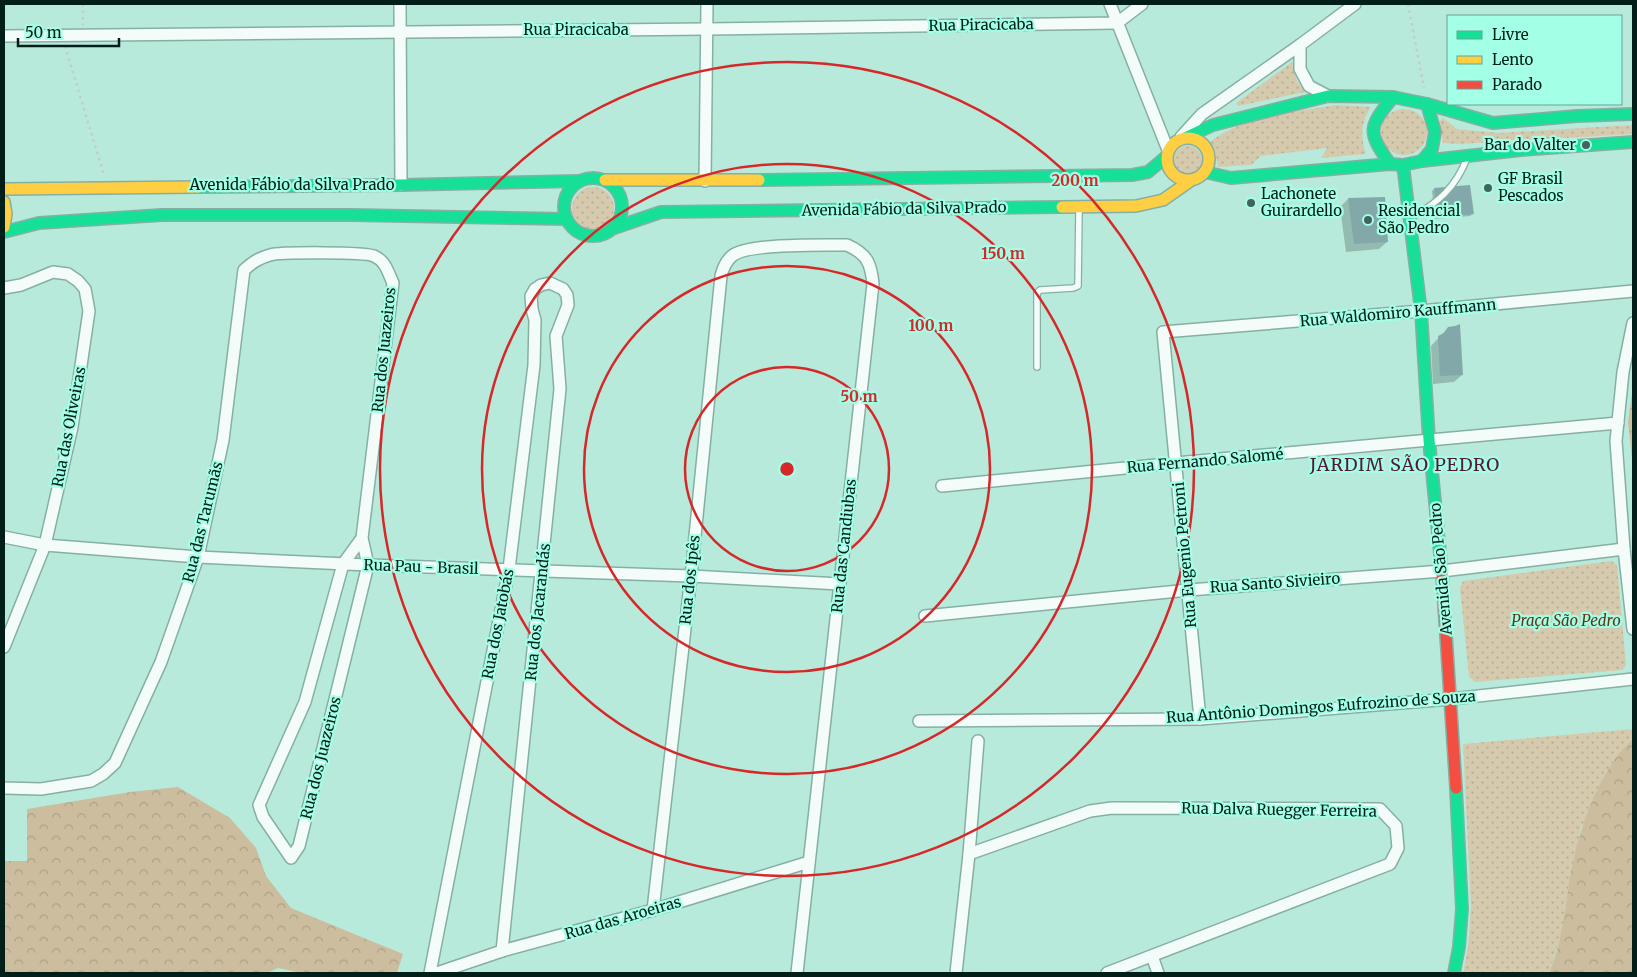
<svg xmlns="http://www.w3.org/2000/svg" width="1637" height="977" font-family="Merriweather,serif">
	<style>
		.grass { fill: url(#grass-dots) }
		.forest { fill: url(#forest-crowns) }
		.shadow { fill: #0003 }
		.building { fill: #83a8a9 }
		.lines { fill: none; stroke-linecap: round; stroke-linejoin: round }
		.lane-casing { stroke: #86afa4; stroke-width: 8 }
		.street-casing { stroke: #86afa4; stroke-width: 14 }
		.fast-casing { stroke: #86afa4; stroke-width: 14 }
		.slow-casing { stroke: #86afa4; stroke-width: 14 }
		.jam-casing { stroke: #86afa4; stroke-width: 14 }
		.path { stroke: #c0ceca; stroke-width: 2.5; stroke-dasharray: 2.5 4; stroke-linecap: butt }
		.lane { stroke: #f4fcfa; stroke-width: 5.5 }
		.street { stroke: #f4fcfa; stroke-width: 11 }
		.fast { stroke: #16e098; stroke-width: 11 }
		.slow { stroke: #ffcf43; stroke-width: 11 }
		.jam { stroke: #f24e42; stroke-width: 11 }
		.ring { fill: none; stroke: #d62828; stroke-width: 2.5 }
		.poi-dot { fill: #41655d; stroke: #a3ffe6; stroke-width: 2 }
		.labels { text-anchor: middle; stroke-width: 4.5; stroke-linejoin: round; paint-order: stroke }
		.street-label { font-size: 15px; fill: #011e18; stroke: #a3ffe6 }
		.poi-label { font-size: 15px; fill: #011e18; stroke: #a3ffe6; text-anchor: start }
		.park-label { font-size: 15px; font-style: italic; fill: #623614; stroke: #a3ffe6 }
		.quarter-label { font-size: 18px; letter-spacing: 1px; fill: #561634; stroke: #a3ffe6 }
		.centre { fill: #d62828; stroke: #a3ffe6; stroke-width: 2.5 }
		.ring-label { font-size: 15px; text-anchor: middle; font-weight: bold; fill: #d62828; stroke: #a3ffe6; stroke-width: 4.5; stroke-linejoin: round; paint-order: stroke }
	</style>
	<defs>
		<pattern id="grass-dots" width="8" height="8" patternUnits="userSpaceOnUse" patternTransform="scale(1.25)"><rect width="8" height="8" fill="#d5caad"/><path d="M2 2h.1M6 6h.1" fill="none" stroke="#b5ad94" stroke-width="1.8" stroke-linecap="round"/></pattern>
		<pattern id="forest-crowns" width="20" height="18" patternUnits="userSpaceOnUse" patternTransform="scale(1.25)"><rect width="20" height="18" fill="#cbbd9e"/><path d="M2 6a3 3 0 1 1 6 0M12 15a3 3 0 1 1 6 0" fill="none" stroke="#ada287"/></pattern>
	</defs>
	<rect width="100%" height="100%" fill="#b8eadc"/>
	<g class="grass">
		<path d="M1292 62 1297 81 1305 92 1238 106 1236 103Z"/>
		<path d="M1337 105 1371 107C1361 122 1360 137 1366 154L1321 158 1327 148 1261 156 1251 165 1218 167 1215 152 1209 143C1238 117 1299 111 1337 105Z"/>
		<circle cx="1404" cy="132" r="23"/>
		<path d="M1443 118 1457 129 1498 133 1633 125V134L1457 144 1443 143 1439 122Z"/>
		<circle cx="1188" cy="160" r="14"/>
		<circle cx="593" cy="208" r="21"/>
		<path d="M1611 561 1617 565 1626 665 1623 670 1475 682 1469 677 1460 588 1463 581Z"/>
		<path d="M1633 729V739L1616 758 1581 828 1570 882 1564 926 1549 973H1463L1468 947 1471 907 1463 744Z"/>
	</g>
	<g class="forest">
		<path d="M1633 386V468L1628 422Z"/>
		<path d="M1633 739V973H1549C1561 944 1565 914 1569 884 1576 840 1590 796 1615 759 1620 752 1627 745 1633 739Z"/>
		<path d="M178 787 230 818 256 848 266 876 291 908 403 954 397 973H301L278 968 267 973H4V861H27V809L130 792Z"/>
	</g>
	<g class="shadow">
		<path d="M1434 189 1473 214 1470 216 1435 219 1432 191Z"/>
		<path d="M1383 198 1387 242 1379 249 1346 252 1340 207 1348 199Z"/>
		<path d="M1448 328 1462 375 1454 382 1433 384 1431 346Z"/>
	</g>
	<g class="building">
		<path d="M1470 185 1474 214 1437 217 1434 188Z"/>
		<path d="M1385 197 1388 242 1354 244 1348 198Z"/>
		<path d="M1460 324 1463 375 1440 376 1438 336 1444 333 1448 327 1455 326Z"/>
	</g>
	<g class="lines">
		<g class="lane-casing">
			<g id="lane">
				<path d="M1412 217C1438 203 1456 187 1467 158"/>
				<path d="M1037 367V293L1040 290 1073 288 1078 286 1079 209"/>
			</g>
		</g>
		<g class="street-casing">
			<g id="street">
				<path d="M400 4 401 185"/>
				<path d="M1110 4 1168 150"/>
				<path d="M4 36 707 29 1117 23 1142 4"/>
				<path d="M1300 45V69L1309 86 1328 96"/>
				<path d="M1181 137 1202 114 1300 45 1355 4"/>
				<path d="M705 181 707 4"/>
				<path d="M4 288 21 285 53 272 68 274 78 281 85 289 89 311 72 427 45 545 4 647"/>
				<path d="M1633 323 1623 372 1616 441 1624 549 1633 629"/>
				<path d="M942 486 1176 463 1618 423"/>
				<path d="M4 537 45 545 198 557 368 565 691 576 840 584"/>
				<path d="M925 616 1189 590 1442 571 1624 549"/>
				<path d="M1200 719 1163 332 1421 311 1633 291"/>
				<path d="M919 721 1200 719 1451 699 1633 679"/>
				<path d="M4 788 41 789 91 781 103 774 115 763 161 662 198 557 223 440 244 270C253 262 259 258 270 255 281 252 365 252 374 256 386 261 388 273 393 283L362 538 368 565 299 846 291 858 263 817 259 805 305 702 343 564 362 538"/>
				<path d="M969 854 1090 811 1112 808 1380 809 1396 826 1398 848 1390 864 1107 973"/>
				<path d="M653 910 691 576 721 276C723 268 726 261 732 256 747 243 824 245 847 245 867 254 871 263 873 284L797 973"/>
				<path d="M1152 956 1158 973"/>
				<path d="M430 973 509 569 534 365 535 320 532 309 531 296 535 289 541 285 550 283 563 289 567 295 568 305 556 336 560 389 502 951"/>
				<path d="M437 973 502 951 653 910 809 862"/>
				<path d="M956 973 969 854 978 741"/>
			</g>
		</g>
		<g class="fast-casing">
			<g id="fast">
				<path d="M1185 138 1213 125 1328 96 1393 97 1427 104 1493 123 1577 116 1633 114"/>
				<path d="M1422 161 1432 149 1435 132 1427 104"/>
				<path d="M1390 164C1367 131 1368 128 1393 97"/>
				<path d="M1403 165 1421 311 1429 440 1442 574"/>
				<path d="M1205 172 1231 178 1390 164 1403 165 1422 161 1521 150 1633 142"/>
				<circle cx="593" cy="207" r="29"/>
				<path d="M759 180 1132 175 1148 172 1167 156"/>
				<path d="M198 187 401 185 580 181"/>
				<path d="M614 228 661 212 1062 207"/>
				<path d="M4 232 39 223 162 215H352L567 219"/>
				<path d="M1454 973 1459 947 1462 909 1456 788"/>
			</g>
		</g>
		<g class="slow-casing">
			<g id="slow">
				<circle cx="1188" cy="159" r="21"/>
				<path d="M605 180H759"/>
				<path d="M4 189 198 187"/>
				<path d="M4 202 6 214 4 227"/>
				<path d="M1062 207 1136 206 1163 200 1190 181"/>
			</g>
		</g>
		<g class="jam-casing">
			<path id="jam" d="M1442 574 1456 788"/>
		</g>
		<g class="path">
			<path d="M83 4V25"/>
			<path d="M1408 4 1424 88"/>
			<path d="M65 46 104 175"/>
		</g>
		<use href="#lane" class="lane"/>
		<use href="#street" class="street"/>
		<use href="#fast" class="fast"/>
		<use href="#slow" class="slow"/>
		<use href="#jam" class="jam"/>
	</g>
	<g class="ring">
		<circle cx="787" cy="469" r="102"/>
		<circle cx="787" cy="469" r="203"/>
		<circle cx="787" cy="469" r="305"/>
		<circle cx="787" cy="469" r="407"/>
	</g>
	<g class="poi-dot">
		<circle cx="1586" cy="145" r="5"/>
		<circle cx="1488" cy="188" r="5"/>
		<circle cx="1251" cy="203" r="5"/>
		<circle cx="1368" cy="220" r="5"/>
	</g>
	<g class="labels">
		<g class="street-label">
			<text transform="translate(981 25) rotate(-1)" y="5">Rua Piracicaba</text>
			<text x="576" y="35">Rua Piracicaba</text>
			<text x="292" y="190">Avenida Fábio da Silva Prado</text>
			<text transform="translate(904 209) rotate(-1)" y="5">Avenida Fábio da Silva Prado</text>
			<text transform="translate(1398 313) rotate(-5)" y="5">Rua Waldomiro Kauffmann</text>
			<text transform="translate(384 350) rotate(-84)" y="5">Rua dos Juazeiros</text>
			<text transform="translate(69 427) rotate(-79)" y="5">Rua das Oliveiras</text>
			<text transform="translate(1205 461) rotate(-5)" y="5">Rua Fernando Salomé</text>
			<text transform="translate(203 522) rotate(-76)" y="5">Rua das Tarumãs</text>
			<text transform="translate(844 546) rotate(-84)" y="5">Rua das Candiubas</text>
			<text transform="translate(1185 555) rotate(-95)" y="5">Rua Eugenio Petroni</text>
			<text transform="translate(421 567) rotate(2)" y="5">Rua Pau - Brasil</text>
			<text transform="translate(1441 569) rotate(-95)" y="5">Avenida São Pedro</text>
			<text transform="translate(690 580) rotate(-84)" y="5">Rua dos Ipês</text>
			<text transform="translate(1275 583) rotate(-4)" y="5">Rua Santo Sivieiro</text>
			<text transform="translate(538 612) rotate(-84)" y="5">Rua dos Jacarandás</text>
			<text transform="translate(498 624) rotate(-79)" y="5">Rua dos Jatobás</text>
			<text transform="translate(1321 707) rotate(-4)" y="5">Rua Antônio Domingos Eufrozino de Souza</text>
			<text transform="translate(321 758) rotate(-76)" y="5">Rua dos Juazeiros</text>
			<text transform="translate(1279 810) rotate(1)" y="5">Rua Dalva Ruegger Ferreira</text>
			<text transform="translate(623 918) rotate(-16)" y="5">Rua das Aroeiras</text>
		</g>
		<g class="poi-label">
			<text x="1576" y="150" text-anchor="end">Bar do Valter</text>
			<text x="1498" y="184">GF Brasil<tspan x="1498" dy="17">Pescados</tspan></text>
			<text x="1261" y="199">Lachonete<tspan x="1261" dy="17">Guirardello</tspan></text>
			<text x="1378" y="216">Residencial<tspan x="1378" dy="17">São Pedro</tspan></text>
		</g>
		<g class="park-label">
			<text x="1566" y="626">Praça São Pedro</text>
		</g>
		<g class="quarter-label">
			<text x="1405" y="471">JARDIM SÃO PEDRO</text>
		</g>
	</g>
	<circle cx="787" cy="469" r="8" class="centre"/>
	<g class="ring-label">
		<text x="1075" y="186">200 m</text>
		<text x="1003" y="259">150 m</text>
		<text x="931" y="331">100 m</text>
		<text x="859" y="402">50 m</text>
	</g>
	<rect width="1637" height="977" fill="none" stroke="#011e18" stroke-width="10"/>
	<rect x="1447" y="15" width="175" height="90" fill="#a3ffe6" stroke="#62a594"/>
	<rect x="1457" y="31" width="25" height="8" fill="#16e098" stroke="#62a594"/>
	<text x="1492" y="40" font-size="15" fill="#011e18">Livre</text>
	<rect x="1457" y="56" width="25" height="8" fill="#ffcf43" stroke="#62a594"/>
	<text x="1492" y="65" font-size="15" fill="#011e18">Lento</text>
	<rect x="1457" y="81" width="25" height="8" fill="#f24e42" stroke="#62a594"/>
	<text x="1492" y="90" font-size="15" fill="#011e18">Parado</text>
	<path d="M18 38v8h101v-8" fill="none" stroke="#011e18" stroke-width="2.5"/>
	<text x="25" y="38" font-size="15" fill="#011e18" stroke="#a3ffe6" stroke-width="4" paint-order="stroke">50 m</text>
</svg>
